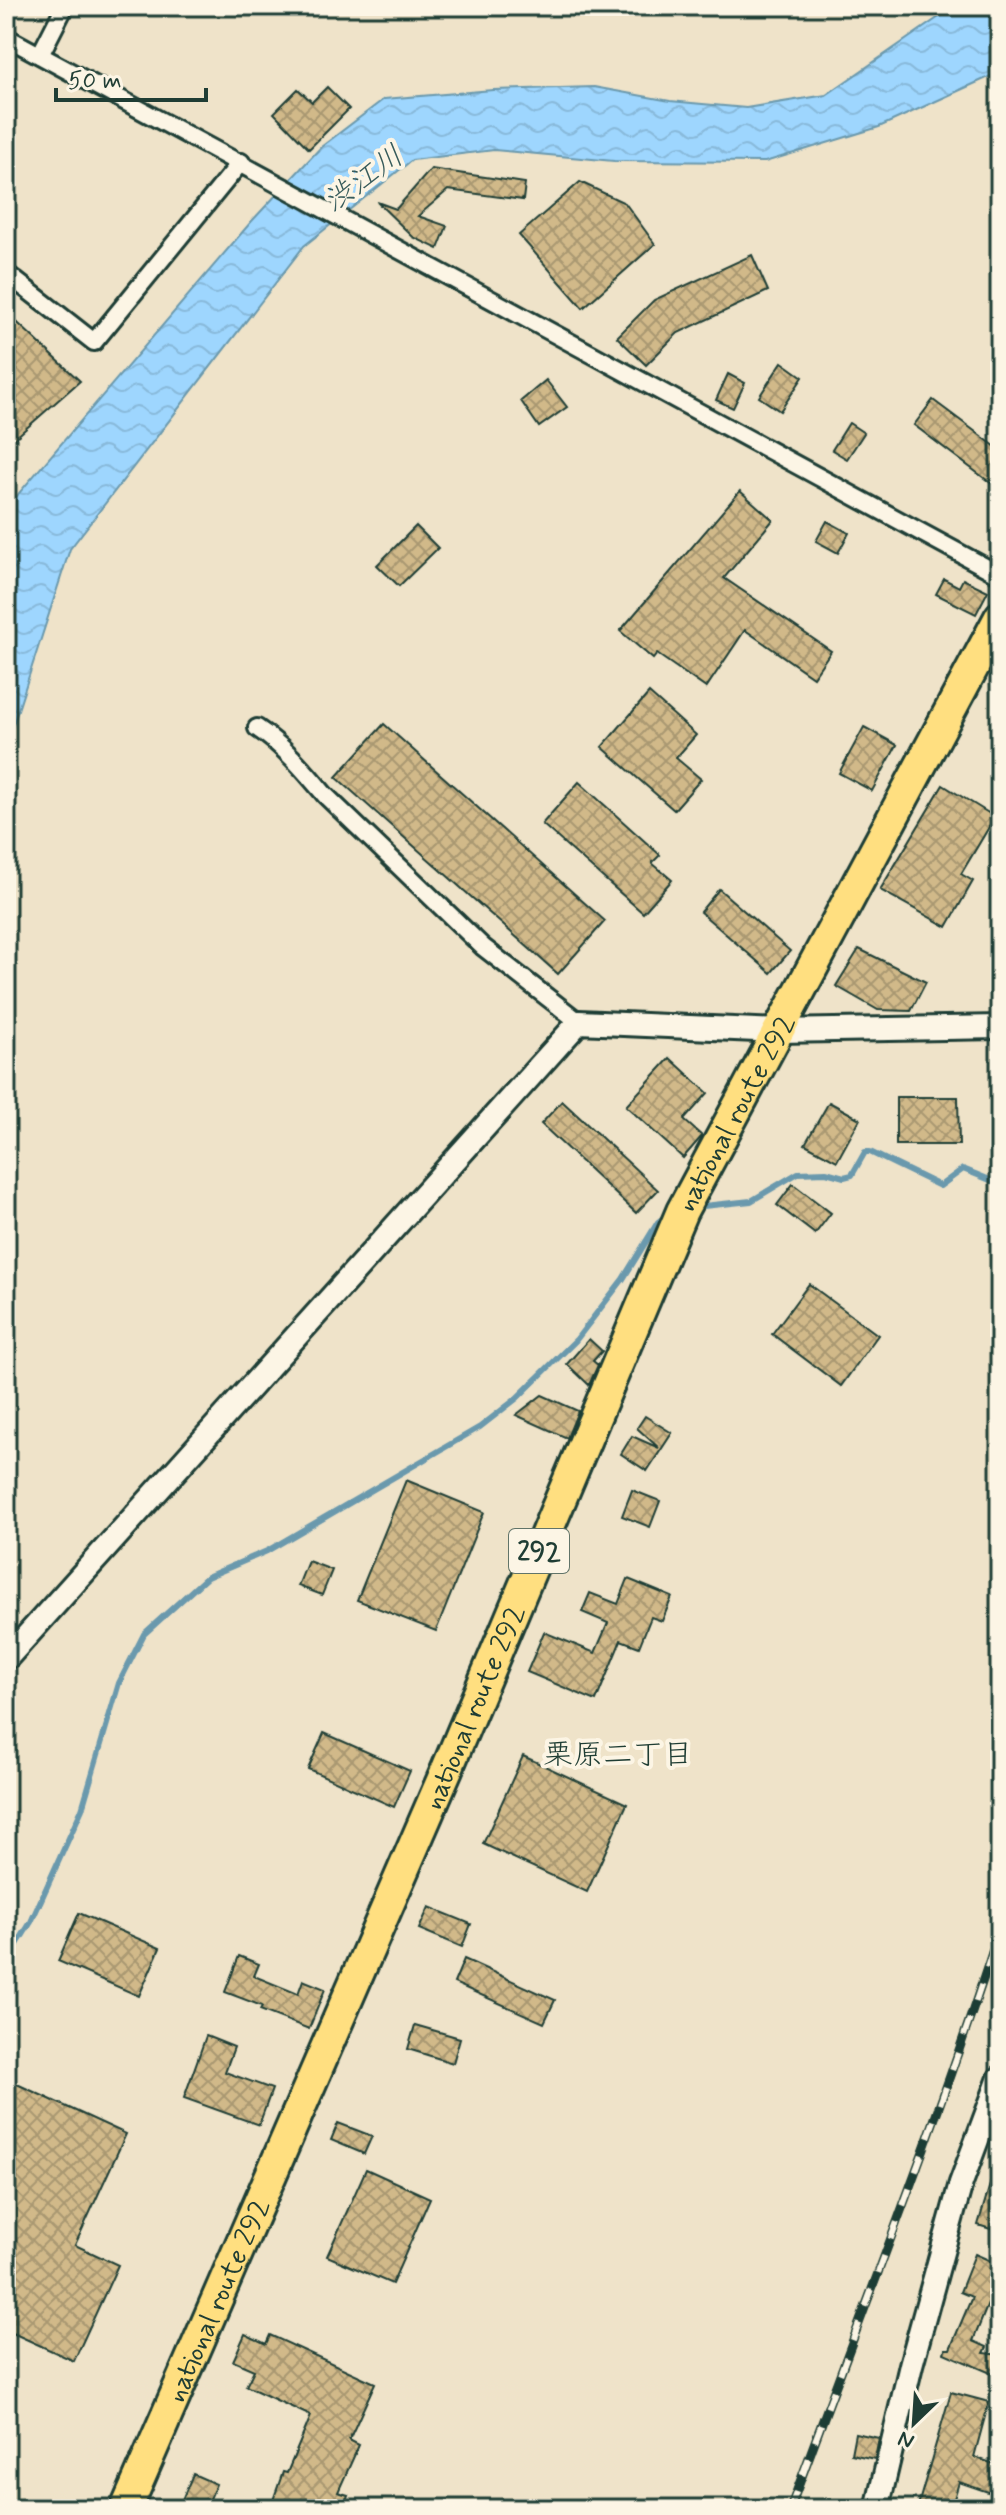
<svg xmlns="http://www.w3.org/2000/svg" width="1006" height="2515" font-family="Mynerve,'Klee One',sans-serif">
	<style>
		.water { fill: url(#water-waves); stroke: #6b99ad; stroke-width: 2 }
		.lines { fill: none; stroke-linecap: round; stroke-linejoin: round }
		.stream { stroke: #6b99ad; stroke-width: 6 }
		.building { fill: url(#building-cross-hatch); stroke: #1f3d34; stroke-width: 2 }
		.street-casing { stroke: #1f3d34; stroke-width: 22 }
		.secondary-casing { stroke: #1f3d34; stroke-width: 28 }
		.highway-casing { stroke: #1f3d34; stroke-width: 36 }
		.street { stroke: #fcf5e5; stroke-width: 16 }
		.secondary { stroke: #fcf5e5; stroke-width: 22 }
		.highway { stroke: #ffdf80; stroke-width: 30 }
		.rail-casing { stroke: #1f3d34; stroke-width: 9 }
		.rail { stroke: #fcf5e5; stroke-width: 6; stroke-dasharray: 18; stroke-linecap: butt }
		.labels { text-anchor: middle; stroke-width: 8; stroke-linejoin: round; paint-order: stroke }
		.shield { fill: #fcf5e5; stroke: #617469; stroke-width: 2 }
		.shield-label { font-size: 26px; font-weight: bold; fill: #1f3d34 }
		.street-label { font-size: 28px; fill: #1f3d34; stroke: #fcf5e5 }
		.water-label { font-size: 30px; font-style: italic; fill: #385c5c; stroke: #fcf5e5 }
		.neighbourhood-label { font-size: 30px; fill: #1f3d34; stroke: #fcf5e5 }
	</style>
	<defs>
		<pattern id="water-waves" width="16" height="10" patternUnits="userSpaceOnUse" patternTransform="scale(2)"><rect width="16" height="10" fill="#9ed6fe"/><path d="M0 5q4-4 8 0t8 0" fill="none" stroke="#88b9da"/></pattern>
		<pattern id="building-cross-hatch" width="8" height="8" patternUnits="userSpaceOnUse" patternTransform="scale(2)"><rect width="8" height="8" fill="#d1b989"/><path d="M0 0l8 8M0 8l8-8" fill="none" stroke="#a99871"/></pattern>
	</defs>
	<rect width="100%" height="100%" fill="#efe3c9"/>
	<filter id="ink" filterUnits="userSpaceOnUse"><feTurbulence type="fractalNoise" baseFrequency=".0125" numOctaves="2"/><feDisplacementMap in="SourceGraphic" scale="16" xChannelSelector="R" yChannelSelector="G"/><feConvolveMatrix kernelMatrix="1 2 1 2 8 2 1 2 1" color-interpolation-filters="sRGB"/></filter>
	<g filter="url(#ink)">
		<path class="water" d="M955 6H1000V72L879 127 765 162 614 161 494 150 412 160 304 246 70 549 6 747V513L19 493 251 222 321 147 384 99 493 90 594 87 670 101 746 108 826 95Z"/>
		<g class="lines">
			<g class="stream">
				<path d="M694 1207 751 1201 798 1173 826 1172 844 1177 852 1175 865 1152H870L940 1186 963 1169 1000 1184"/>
				<path d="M6 1962 31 1922 82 1809 119 1683 144 1634 207 1577 267 1551 480 1427 516 1399 576 1340 623 1279 658 1222 668 1214"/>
			</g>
		</g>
		<g class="building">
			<path d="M327 87 349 109 309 149 274 113 298 89 312 102Z"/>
			<path d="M431 169 525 183 523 200 448 190 418 216 447 226 438 249 413 237 377 202 396 209Z"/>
			<path d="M580 182 625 203 655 244 583 308 519 235Z"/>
			<path d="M752 255 768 291 678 333 646 365 617 337 654 300Z"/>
			<path d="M6 312 80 381 6 446Z"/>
			<path d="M782 362 803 377 780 411 759 397Z"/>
			<path d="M728 374 745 383 733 408 716 400Z"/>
			<path d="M546 380 567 407 539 427 521 401Z"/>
			<path d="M933 400 1000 450V490L914 425Z"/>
			<path d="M849 423 864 433 847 459 832 450Z"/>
			<path d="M740 491 773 520 724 578 831 651 813 677 745 630 706 688 657 654 653 659 620 631Z"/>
			<path d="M827 521 849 533 838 553 816 541Z"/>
			<path d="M416 526 438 548 399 586 377 565Z"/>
			<path d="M944 579 959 587 963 579 988 591 976 614 936 594Z"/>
			<path d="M649 693 696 735 676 758 701 779 674 810 602 747Z"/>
			<path d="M384 724 605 921 558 974 336 777Z"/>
			<path d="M864 727 897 745 872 791 839 773Z"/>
			<path d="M579 782 660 855 652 863 672 880 643 913 542 824Z"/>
			<path d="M943 785 995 817 961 874 973 881 947 927 880 890Z"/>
			<path d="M719 889 790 951 771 973 700 912Z"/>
			<path d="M859 949 926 982 911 1011 878 1010 836 986Z"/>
			<path d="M670 1058 708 1093 684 1120 702 1136 683 1158 626 1106Z"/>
			<path d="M896 1097H958L959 1145H896Z"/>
			<path d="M562 1101 658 1190 636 1213 541 1124Z"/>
			<path d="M829 1102 860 1119 837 1161 805 1144Z"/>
			<path d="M793 1184 831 1213 815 1234 777 1205Z"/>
			<path d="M809 1284 878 1335 841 1386 772 1334Z"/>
			<path d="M589 1339 602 1351 593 1361 598 1365 589 1385 567 1364Z"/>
			<path d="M542 1395 578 1411 567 1438 516 1415Z"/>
			<path d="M645 1416 672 1433 647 1471 621 1454 632 1436 659 1448 637 1428Z"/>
			<path d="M406 1480 484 1512 436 1631 357 1600Z"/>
			<path d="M632 1490 660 1501 650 1527 622 1516Z"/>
			<path d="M308 1561 332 1570 322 1595 298 1586Z"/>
			<path d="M628 1579 672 1597 662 1621 651 1617 639 1647 621 1640 596 1701 527 1672 544 1632 595 1653 608 1623 582 1612 590 1593 618 1604Z"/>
			<path d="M324 1733 410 1771 394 1807 308 1769Z"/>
			<path d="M523 1756 627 1804 587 1892 483 1844Z"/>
			<path d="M429 1907 471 1924 462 1947 419 1929Z"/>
			<path d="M79 1913 160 1948 139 1996 58 1961Z"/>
			<path d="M239 1956 259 1964 254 1976 298 1994 303 1980 325 1989 309 2029 260 2010 262 2006 225 1992Z"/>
			<path d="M464 1959 555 2000 544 2023 454 1983Z"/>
			<path d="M415 2025 460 2038 453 2063 408 2049Z"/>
			<path d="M206 2036 234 2047 225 2072 272 2089 259 2125 184 2098Z"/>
			<path d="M6 2079 126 2134 75 2245 118 2265 74 2361 6 2330Z"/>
			<path d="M338 2123 372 2136 364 2154 331 2140Z"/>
			<path d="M996 2164 1000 2165V2232L978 2225Z"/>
			<path d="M366 2169 430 2198 392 2284 327 2256Z"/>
			<path d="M975 2254 1000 2265V2311L988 2304 973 2341 987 2347 984 2353 1000 2355V2377L944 2353 945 2349H950L972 2297 960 2292Z"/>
			<path d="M245 2334 266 2344 270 2335 375 2383 349 2440 359 2445 338 2492 348 2495 343 2509H270L283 2472 287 2473 311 2416 246 2386 254 2370 233 2361Z"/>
			<path d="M951 2392 989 2402 974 2457 1000 2466V2477L994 2494 959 2482 951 2509H917Z"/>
			<path d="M855 2433 879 2438 875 2459 851 2454Z"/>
			<path d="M193 2474 216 2484 206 2509H178Z"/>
		</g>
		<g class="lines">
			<g class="street-casing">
				<g id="street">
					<path d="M6 37 1000 575"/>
					<path d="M40 55 65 6"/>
					<path d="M6 273 94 342 241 162"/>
					<path d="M257 728C283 745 305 771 325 795L483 947 579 1022"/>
				</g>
			</g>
			<g class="secondary-casing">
				<g id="secondary">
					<path d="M6 1659 579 1022 779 1031 1000 1027"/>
					<path d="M877 2509 911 2365 961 2183 1000 2078"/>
				</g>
			</g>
			<g class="highway-casing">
				<g id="highway">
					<path id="s1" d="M126 2509 447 1769 682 1211 1000 617"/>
				</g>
			</g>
			<use href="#street" class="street"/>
			<use href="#secondary" class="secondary"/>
			<use href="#highway" class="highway"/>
			<g class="rail-casing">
				<path id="rail" d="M790 2509C861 2315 937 2124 1000 1928"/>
			</g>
			<use href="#rail" class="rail"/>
		</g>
	</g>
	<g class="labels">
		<rect class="shield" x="509" y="1529" width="60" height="44" rx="6"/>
		<g class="shield-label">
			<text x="539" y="1560">292</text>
		</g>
		<g class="street-label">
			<text dy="10" stroke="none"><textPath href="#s1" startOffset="1524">national route 292</textPath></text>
			<text dy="10" stroke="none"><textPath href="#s1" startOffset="874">national route 292</textPath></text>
			<text dy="10" stroke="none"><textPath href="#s1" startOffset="228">national route 292</textPath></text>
		</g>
		<g class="water-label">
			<text transform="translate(363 178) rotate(-36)" y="10">渋江川</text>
		</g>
		<g class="neighbourhood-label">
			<text x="618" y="1764">栗原二丁目</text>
		</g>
	</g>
	<rect width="1006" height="2515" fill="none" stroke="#fcf5e5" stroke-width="32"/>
	<rect x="16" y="16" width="974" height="2483" fill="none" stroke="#1f3d34" stroke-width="3" filter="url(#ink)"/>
	<g transform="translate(914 2423) rotate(205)" stroke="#fcf5e5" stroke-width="6" paint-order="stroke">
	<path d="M0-6L14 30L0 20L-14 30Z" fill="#1f3d34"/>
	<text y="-12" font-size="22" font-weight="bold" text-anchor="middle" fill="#1f3d34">N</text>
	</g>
	<path d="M56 88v12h150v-12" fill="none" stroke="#1f3d34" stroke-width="4"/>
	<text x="68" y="88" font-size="24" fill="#1f3d34" stroke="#fcf5e5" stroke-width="6" paint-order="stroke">50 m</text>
</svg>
